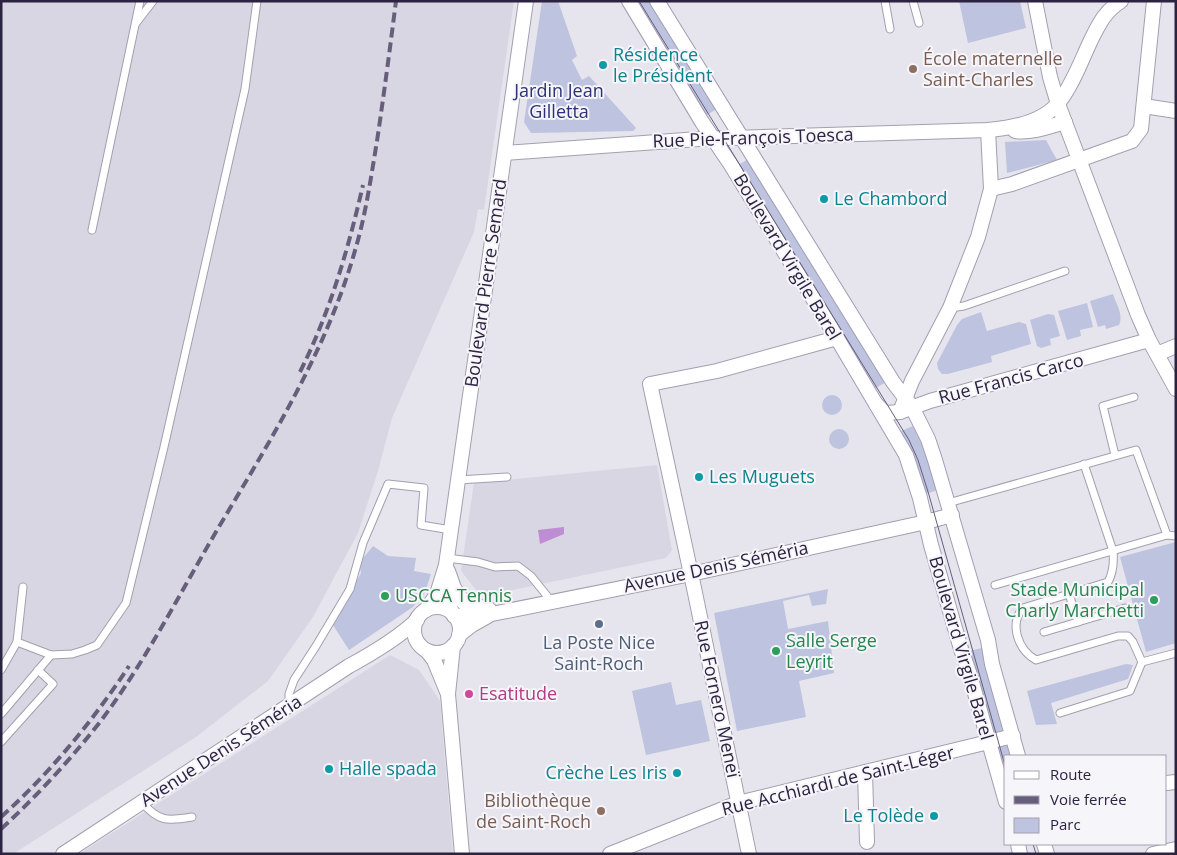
<svg xmlns="http://www.w3.org/2000/svg" width="1177" height="855" font-family="'Open Sans',sans-serif">
	<style>
		.built { fill: #d8d6e2 }
		.green { fill: #bec3df }
		.water { fill: #bf8dd3 }
		.lines { fill: none; stroke-linecap: round; stroke-linejoin: round }
		.service-casing { stroke: #a39faf; stroke-width: 9 }
		.minor-casing { stroke: #a39faf; stroke-width: 16 }
		.tertiary-casing { stroke: #a39faf; stroke-width: 16 }
		.secondary-casing { stroke: #a29db4; stroke-width: 16 }
		.service { stroke: #fff; stroke-width: 7 }
		.minor { stroke: #fff; stroke-width: 14 }
		.tertiary { stroke: #fff; stroke-width: 14 }
		.secondary { stroke: #fff; stroke-width: 14 }
		.tram { stroke: #675e7b; stroke-width: 1 }
		.rail { stroke: #675e7b; stroke-width: 4; stroke-dasharray: 10 5; stroke-linecap: butt }
		.culture-dot { fill: #0f9aa8; stroke: #f6f5fa; stroke-width: 2 }
		.education-dot { fill: #8d6e63; stroke: #f6f5fa; stroke-width: 2 }
		.leisure-dot { fill: #2e9e5b; stroke: #f6f5fa; stroke-width: 2 }
		.service-dot { fill: #5c6f8a; stroke: #f6f5fa; stroke-width: 2 }
		.hotel-dot { fill: #d1479c; stroke: #f6f5fa; stroke-width: 2 }
		.labels { text-anchor: middle; stroke-width: 4; stroke-linejoin: round; paint-order: stroke }
		.culture-label { font-size: 18px; fill: #0d838f; stroke: #f6f5fa; text-anchor: start }
		.education-label { font-size: 18px; fill: #785e54; stroke: #f6f5fa; text-anchor: start }
		.park-label { font-size: 18px; fill: #2d3178; stroke: #f6f5fa }
		.street-label { font-size: 18px; fill: #2c2340; stroke: #f6f5fa }
		.leisure-label { font-size: 18px; fill: #27864d; stroke: #f6f5fa; text-anchor: start }
		.service-label { font-size: 18px; fill: #4e5e75; stroke: #f6f5fa }
		.hotel-label { font-size: 18px; fill: #b23c85; stroke: #f6f5fa; text-anchor: start }
	</style>
	<rect width="100%" height="100%" fill="#e6e5ee"/>
	<g class="built">
		<path d="M1 1H514L484 210 478 209 474 232 392 418 378 471 358 533 313 617 268 681 196 737 13 854H1Z"/>
		<path d="M657 465 672 550 666 558 498 593 477 591 461 571 474 483Z"/>
		<path d="M390 655 419 670 440 701 453 854H79Z"/>
	</g>
	<g class="green">
		<path d="M542 1H558L577 56 572 60 582 80 589 76 636 128 633 131 531 133 524 122Z"/>
		<path d="M635 1H651L717 109 705 116Z"/>
		<path d="M959 1H1020L1026 28 968 43Z"/>
		<path d="M1046 140 1057 160 1007 173 1005 142Z"/>
		<path d="M748 159 886 382 876 388 737 166Z"/>
		<path d="M1113 294C1116 304 1124 315 1119 325L1106 329 1105 325 1098 327 1090 301Z"/>
		<path d="M1087 303 1093 327 1080 330 1081 336 1067 340 1058 311Z"/>
		<path d="M981 312 987 331 1019 322 1026 324 1031 344 991 356 992 362 948 374H942L938 369 937 363 957 325 962 319Z"/>
		<path d="M1048 314 1054 315 1060 336 1050 339 1051 345 1041 348 1037 346 1030 320Z"/>
		<circle cx="832" cy="405" r="10"/>
		<path d="M913 426 925 451 938 490 925 494 909 447 901 431Z"/>
		<circle cx="839" cy="439" r="10"/>
		<path d="M1176 542V643L1146 652 1120 557Z"/>
		<path d="M373 546 388 556 416 558 414 571 431 574 425 592 413 607 349 650 333 625 361 573 359 563Z"/>
		<path d="M828 589 826 604 812 606 809 595 783 601 788 629 828 621 834 673 799 681 806 717 737 731 714 613Z"/>
		<path d="M982 648 1012 756H1006V779L969 651Z"/>
		<path d="M1126 664 1133 665 1128 679 1051 703 1057 724 1036 725 1027 691Z"/>
		<path d="M671 682 676 705 701 700 710 741 646 755 632 691Z"/>
	</g>
	<path class="water" d="M564 527V534L540 544 538 530Z"/>
	<g class="lines">
		<g class="service-casing">
			<g id="service">
				<path d="M885 1 890 29"/>
				<path d="M913 1 919 23"/>
				<path d="M136 23 153 1"/>
				<path d="M92 230 140 1"/>
				<path d="M950 308 964 306 1065 271"/>
				<path d="M1115 455 1103 406 1134 397"/>
				<path d="M458 480 507 477"/>
				<path d="M948 503 1136 450 1167 535 1176 536"/>
				<path d="M447 558 478 562 495 567 518 566 531 576 552 602"/>
				<path d="M995 585 1167 535"/>
				<path d="M1069 594 1078 622"/>
				<path d="M1044 632 1125 608"/>
				<path d="M17 642 51 655 72 654 85 650 97 645 126 603 164 447 245 89 257 1"/>
				<path d="M1142 662 1176 653"/>
				<path d="M1 670 17 642 23 587"/>
				<path d="M289 707V694L294 680 316 646 350 589 363 543 388 484 424 488 421 525 451 530"/>
				<path d="M1060 713 1130 691 1142 662 1133 642 1128 636H1118L1036 660C1018 650 1009 624 1023 608L1108 582C1113 573 1114 562 1113 551L1084 464"/>
				<path d="M1 714 51 655"/>
				<path d="M1 742 53 684 38 670"/>
				<path d="M142 802C158 822 168 821 192 817"/>
			</g>
		</g>
		<g class="minor-casing">
			<g id="minor">
				<path d="M1035 1 1050 77 1058 104 1138 315 1149 340 1176 389"/>
				<path d="M1144 106 1176 111"/>
				<path d="M1015 131C1032 133 1048 127 1065 122"/>
				<path d="M505 153 699 139 988 130C1012 128 1044 122 1059 102 1073 84 1081 61 1091 40 1099 24 1105 11 1121 1"/>
				<path d="M991 189 1012 184 1132 141 1141 129 1154 1"/>
				<path d="M1157 354 1176 346"/>
				<path d="M876 404 885 413 900 412 930 401 1149 340"/>
				<path d="M900 412 912 381 950 308 978 237 991 189 988 130"/>
				<path d="M448 571 454 588 464 603 489 609"/>
				<path d="M454 616 492 614 691 574 926 522"/>
				<path d="M459 635 472 625 488 616"/>
				<path d="M453 646 448 694 462 854"/>
				<path d="M427 651 434 660 448 694"/>
				<path d="M865 772 867 842"/>
				<path d="M1166 783 1176 782"/>
				<path d="M610 854 738 803 1013 736"/>
				<path d="M749 854 694 588 650 384 717 371 837 338"/>
				<path d="M1153 854 1176 849"/>
			</g>
		</g>
		<g class="tertiary-casing">
			<g id="tertiary">
				<path d="M447 573 448 598 452 613"/>
				<circle cx="437" cy="630" r="23"/>
				<path d="M426 610 437 594 446 565 526 1"/>
				<path d="M63 854 349 666C373 653 397 639 417 620"/>
			</g>
		</g>
		<g class="secondary-casing">
			<g id="secondary">
				<path d="M629 1 702 122 731 165 828 323 906 455 920 498 931 545 961 649 969 672 1006 802"/>
				<path d="M657 1 893 382 912 407 928 439 935 460 988 640 992 664 1018 756"/>
				<path d="M926 522 952 515"/>
				<path d="M1018 844 1020 854"/>
				<path d="M1044 844 1047 854"/>
			</g>
		</g>
		<use href="#service" class="service"/>
		<use href="#minor" class="minor"/>
		<use href="#tertiary" class="tertiary"/>
		<use href="#secondary" class="secondary"/>
		<g class="tram">
			<path d="M639 1 909 440 918 460 929 495 1006 769"/>
			<path d="M1033 844 1036 854"/>
		</g>
		<g class="rail">
			<path d="M300 372C330 312 348 250 363 185"/>
			<path d="M1 817C50 773 93 721 129 666"/>
			<path d="M1 829C37 796 70 760 100 722 146 661 181 591 220 525 273 436 328 348 356 247 366 213 371 177 377 141 384 94 390 48 396 1"/>
		</g>
	</g>
	<g class="culture-dot">
		<circle cx="603" cy="65" r="5"/>
		<circle cx="824" cy="199" r="5"/>
		<circle cx="699" cy="477" r="5"/>
		<circle cx="329" cy="769" r="5"/>
		<circle cx="677" cy="773" r="5"/>
		<circle cx="934" cy="816" r="5"/>
	</g>
	<g class="education-dot">
		<circle cx="913" cy="69" r="5"/>
		<circle cx="601" cy="811" r="5"/>
	</g>
	<g class="leisure-dot">
		<circle cx="385" cy="596" r="5"/>
		<circle cx="1154" cy="600" r="5"/>
		<circle cx="776" cy="651" r="5"/>
	</g>
	<circle class="service-dot" cx="599" cy="624" r="5"/>
	<circle class="hotel-dot" cx="469" cy="694" r="5"/>
	<g class="labels">
		<g class="culture-label">
			<text x="613" y="61">Résidence<tspan x="613" dy="21">le Président</tspan></text>
			<text x="834" y="205">Le Chambord</text>
			<text x="709" y="483">Les Muguets</text>
			<text x="339" y="775">Halle spada</text>
			<text x="667" y="779" text-anchor="end">Crèche Les Iris</text>
			<text x="924" y="822" text-anchor="end">Le Tolède</text>
		</g>
		<g class="education-label">
			<text x="923" y="65">École maternelle<tspan x="923" dy="21">Saint-Charles</tspan></text>
			<text x="591" y="807" text-anchor="end">Bibliothèque<tspan x="591" dy="21">de Saint-Roch</tspan></text>
		</g>
		<g class="park-label">
			<text x="559" y="97">Jardin Jean<tspan x="559" dy="21">Gilletta</tspan></text>
		</g>
		<g class="street-label">
			<text transform="translate(753 138) rotate(-2)" y="6">Rue Pie-François Toesca</text>
			<text transform="translate(787 257) rotate(59)" y="6">Boulevard Virgile Barel</text>
			<text transform="translate(486 283) rotate(-82)" y="6">Boulevard Pierre Semard</text>
			<text transform="translate(1011 379) rotate(-15)" y="6">Rue Francis Carco</text>
			<text transform="translate(716 567) rotate(-12)" y="6">Avenue Denis Séméria</text>
			<text transform="translate(961 648) rotate(74)" y="6">Boulevard Virgile Barel</text>
			<text transform="translate(717 699) rotate(78)" y="6">Rue Fornero Meneï</text>
			<text transform="translate(221 751) rotate(-33)" y="6">Avenue Denis Séméria</text>
			<text transform="translate(838 781) rotate(-14)" y="6">Rue Acchiardi de Saint-Léger</text>
		</g>
		<g class="leisure-label">
			<text x="1144" y="596" text-anchor="end">Stade Municipal<tspan x="1144" dy="21">Charly Marchetti</tspan></text>
			<text x="395" y="602">USCCA Tennis</text>
			<text x="786" y="647">Salle Serge<tspan x="786" dy="21">Leyrit</tspan></text>
		</g>
		<g class="service-label">
			<text x="599" y="649">La Poste Nice<tspan x="599" dy="21">Saint-Roch</tspan></text>
		</g>
		<g class="hotel-label">
			<text x="479" y="700">Esatitude</text>
		</g>
	</g>
	<rect width="1177" height="855" fill="none" stroke="#2c2340" stroke-width="5"/>
	<rect x="1004" y="755" width="162" height="90" fill="#f6f5fa" stroke="#a5a1b0"/>
	<rect x="1014" y="771" width="25" height="8" fill="#ffffff" stroke="#a5a1b0"/>
	<text x="1050" y="780" font-size="15" fill="#2c2340">Route</text>
	<rect x="1014" y="796" width="25" height="8" fill="#675e7b" stroke="#a5a1b0"/>
	<text x="1050" y="805" font-size="15" fill="#2c2340">Voie ferrée</text>
	<rect x="1014" y="818" width="25" height="15" fill="#bec3df" stroke="#a5a1b0"/>
	<text x="1050" y="830" font-size="15" fill="#2c2340">Parc</text>
</svg>
